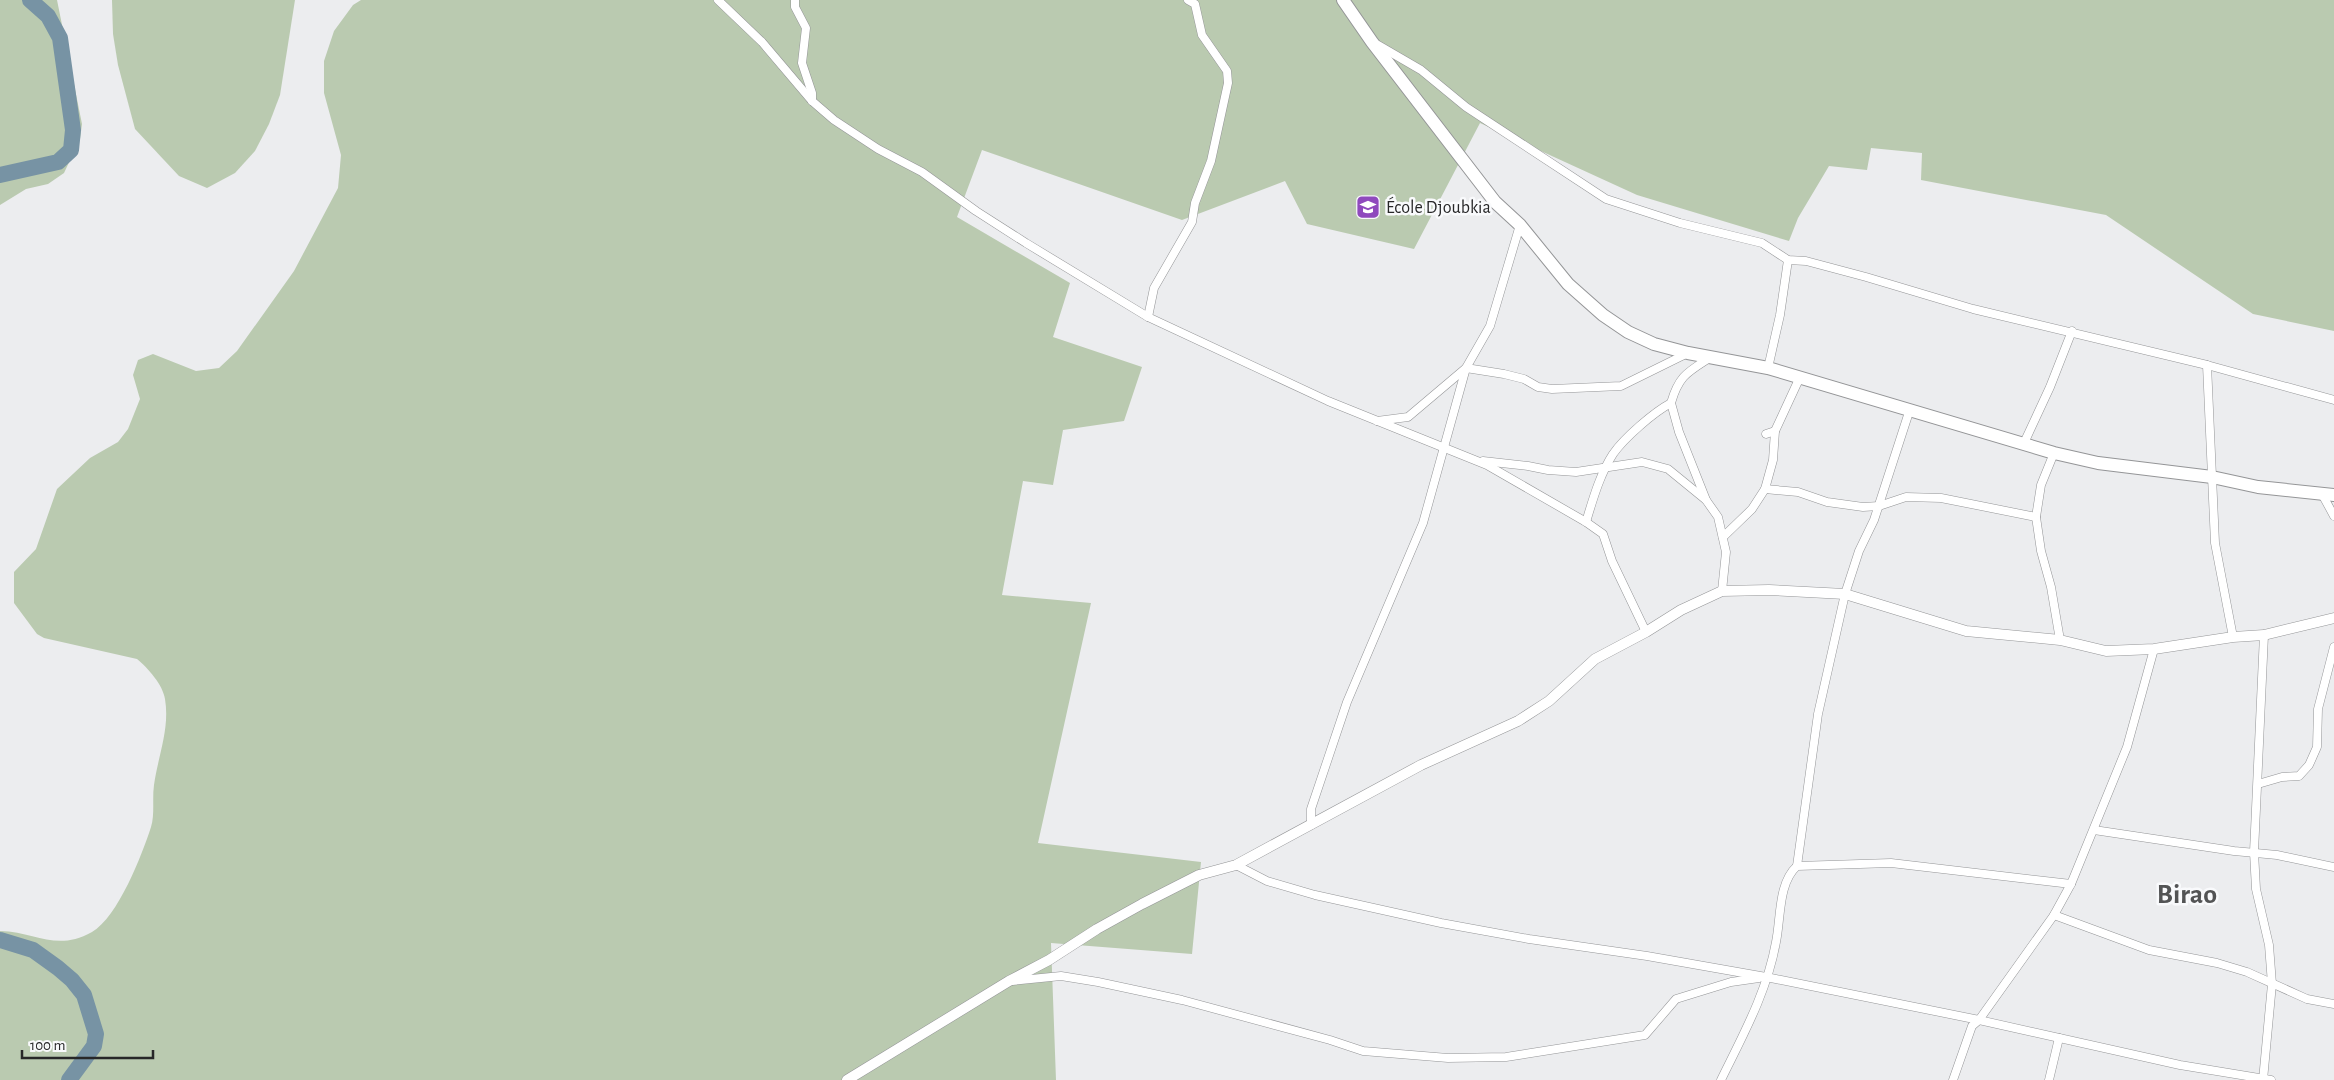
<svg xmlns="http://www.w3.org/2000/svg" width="2334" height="1080" font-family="'Alegreya Sans',sans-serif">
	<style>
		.green { fill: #bacab0 }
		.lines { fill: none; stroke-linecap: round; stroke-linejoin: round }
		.river { stroke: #7793a4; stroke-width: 16 }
		.minor-casing { stroke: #949597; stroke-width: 9 }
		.tertiary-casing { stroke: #949597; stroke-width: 11 }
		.primary-casing { stroke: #949597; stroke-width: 14 }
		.minor { stroke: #fff; stroke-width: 8 }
		.tertiary { stroke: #fff; stroke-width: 10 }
		.primary { stroke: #fff; stroke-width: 12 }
		.labels { text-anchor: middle; stroke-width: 5; stroke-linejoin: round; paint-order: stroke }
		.poi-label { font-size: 18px; fill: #272728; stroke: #f9fafc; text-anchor: start }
		.town-label { font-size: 28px; font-weight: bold; fill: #535455; stroke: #f9fafc }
	</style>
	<rect width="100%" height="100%" fill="#ecedef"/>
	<g class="green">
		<path d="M0 0H57L82 124 80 139 64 173 48 184 26 189 0 205Z"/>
		<path d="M112 0H295L280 95 269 124 255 151 235 173 207 188 179 176 135 129 118 65 113 34Z"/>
		<path d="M361 0H2334V331L2253 314 2106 215 1921 180 1922 153 1871 148 1867 170 1829 166 1798 218 1789 241 1637 195 1480 123 1414 249 1307 224 1285 181 1182 220 982 150 957 217 1070 283 1053 337 1142 367 1124 421 1063 430 1053 485 1023 481 1002 595 1091 603 1038 843 1201 862 1192 954 1051 943 1056 1080H0V931C37 932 56 952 92 932 118 917 142 855 151 827 155 814 152 799 154 785 158 756 170 729 165 699 163 685 148 668 137 659L44 638 37 634 14 603V572L36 549 57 489 90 458 118 442 128 429 140 399 133 375 138 360 153 354 196 371 219 368 237 351 294 271 338 188 341 155 324 93V61L334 31 353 5Z"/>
	</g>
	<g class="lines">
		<g class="river">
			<path d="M0 175 58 162 71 150 73 130 60 38 48 16 30 0"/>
			<path d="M0 940 33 950 58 968 72 980 84 995 96 1034 94 1046 69 1080"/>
		</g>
		<g class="minor-casing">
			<g id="minor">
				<path d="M718 0 762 42 812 101 834 120 878 149 922 172 976 211 1026 243 1148 317 1328 401 1487 465 1586 522 1603 534 1612 561 1646 632"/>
				<path d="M795 0V7L806 28 802 63 812 93V101"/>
				<path d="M1378 45 1421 70 1466 107 1606 199 1680 223 1762 243 1788 260 1806 261 1866 277 1973 309 2207 365 2334 400"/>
				<path d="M1148 317 1154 288 1192 222 1195 203 1211 161 1228 83 1227 71 1202 35 1195 4 1188 0"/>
				<path d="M2207 365 2215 543 2233 637"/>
				<path d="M1768 368 1780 315 1788 260"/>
				<path d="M1671 403 1679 432 1706 500 1718 517 1726 552 1722 591"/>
				<path d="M1377 421 1408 417 1466 368 1504 374 1524 379 1538 387 1552 389 1621 386 1688 353"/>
				<path d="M1766 434 1775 431 1800 377"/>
				<path d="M2024 443 2050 387 2072 331"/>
				<path d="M2054 453 2041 485 2036 517 2041 551 2051 587 2060 640"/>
				<path d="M1483 461 1528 466 1548 470 1576 472 1642 462 1668 469 1706 500"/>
				<path d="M1765 489 1773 460 1775 431"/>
				<path d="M2322 494 2334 516"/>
				<path d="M1586 522C1593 499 1600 474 1613 454 1624 438 1654 412 1671 403 1679 375 1688 372 1711 357"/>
				<path d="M1723 537 1752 509 1765 489 1798 492 1827 502 1863 507 1879 506 1906 497 1941 498 2036 517"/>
				<path d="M2258 784 2282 777 2299 776 2309 765 2317 747 2318 709 2334 647"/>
				<path d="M1311 825V809L1347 702 1423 523 1466 368 1490 326 1520 225"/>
				<path d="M2094 830 2234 851 2277 855 2334 867"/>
				<path d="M1236 865 1267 881 1315 895 1441 923 1529 939 1647 956 1766 977 1979 1020 2180 1065 2271 1080"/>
				<path d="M1797 866 1818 714 1845 594 1859 551 1874 520 1910 409"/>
				<path d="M2054 915 2149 950 2217 963 2247 972 2307 999 2334 1004"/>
				<path d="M1012 981 1061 976 1098 982 1182 1000 1330 1040 1363 1051 1448 1058 1506 1057 1645 1035 1676 999 1731 982 1759 978"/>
				<path d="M1721 1080C1743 1035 1767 992 1776 942 1781 918 1778 883 1797 866L1891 863 2071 884"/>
				<path d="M1953 1080 1972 1026 1979 1020 2054 915 2071 884 2127 747 2154 649"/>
				<path d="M2049 1080 2059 1038"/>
				<path d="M2263 1080 2272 984 2269 945 2256 889 2254 852 2264 635"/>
			</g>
		</g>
		<g class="tertiary-casing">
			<path id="tertiary" d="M847 1080 1009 981 1049 960 1097 929 1142 904 1199 875 1236 865 1421 765 1518 721 1549 701 1595 659 1646 632 1681 610 1722 591 1769 590 1845 594 1966 631 2060 640 2106 651 2154 649 2233 637 2264 635 2334 618"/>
		</g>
		<g class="primary-casing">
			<path id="primary" d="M1343 0 1372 42 1495 202 1520 225 1568 284 1603 315 1628 332 1654 344 1688 353 1768 368 2054 453 2098 463 2212 477 2258 487 2334 495"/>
		</g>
		<use href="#minor" class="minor"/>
		<use href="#tertiary" class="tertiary"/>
		<use href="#primary" class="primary"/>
	</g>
	<defs>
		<g id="school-square" transform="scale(1.25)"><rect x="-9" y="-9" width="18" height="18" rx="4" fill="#8f49bd" stroke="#f9fafc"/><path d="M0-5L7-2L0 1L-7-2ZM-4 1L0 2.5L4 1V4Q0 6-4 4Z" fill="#fff"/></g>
	</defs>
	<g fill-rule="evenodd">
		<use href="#school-square" x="1368" y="207"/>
	</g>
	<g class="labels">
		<g class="poi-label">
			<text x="1386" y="213">École Djoubkia</text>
		</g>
		<g class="town-label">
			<text x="2187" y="903">Birao</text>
		</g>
	</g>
	<path d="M22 1050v8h131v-8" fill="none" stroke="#272728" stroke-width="2.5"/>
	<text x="30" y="1050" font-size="15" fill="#272728" stroke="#f9fafc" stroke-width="4" paint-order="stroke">100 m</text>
</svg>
